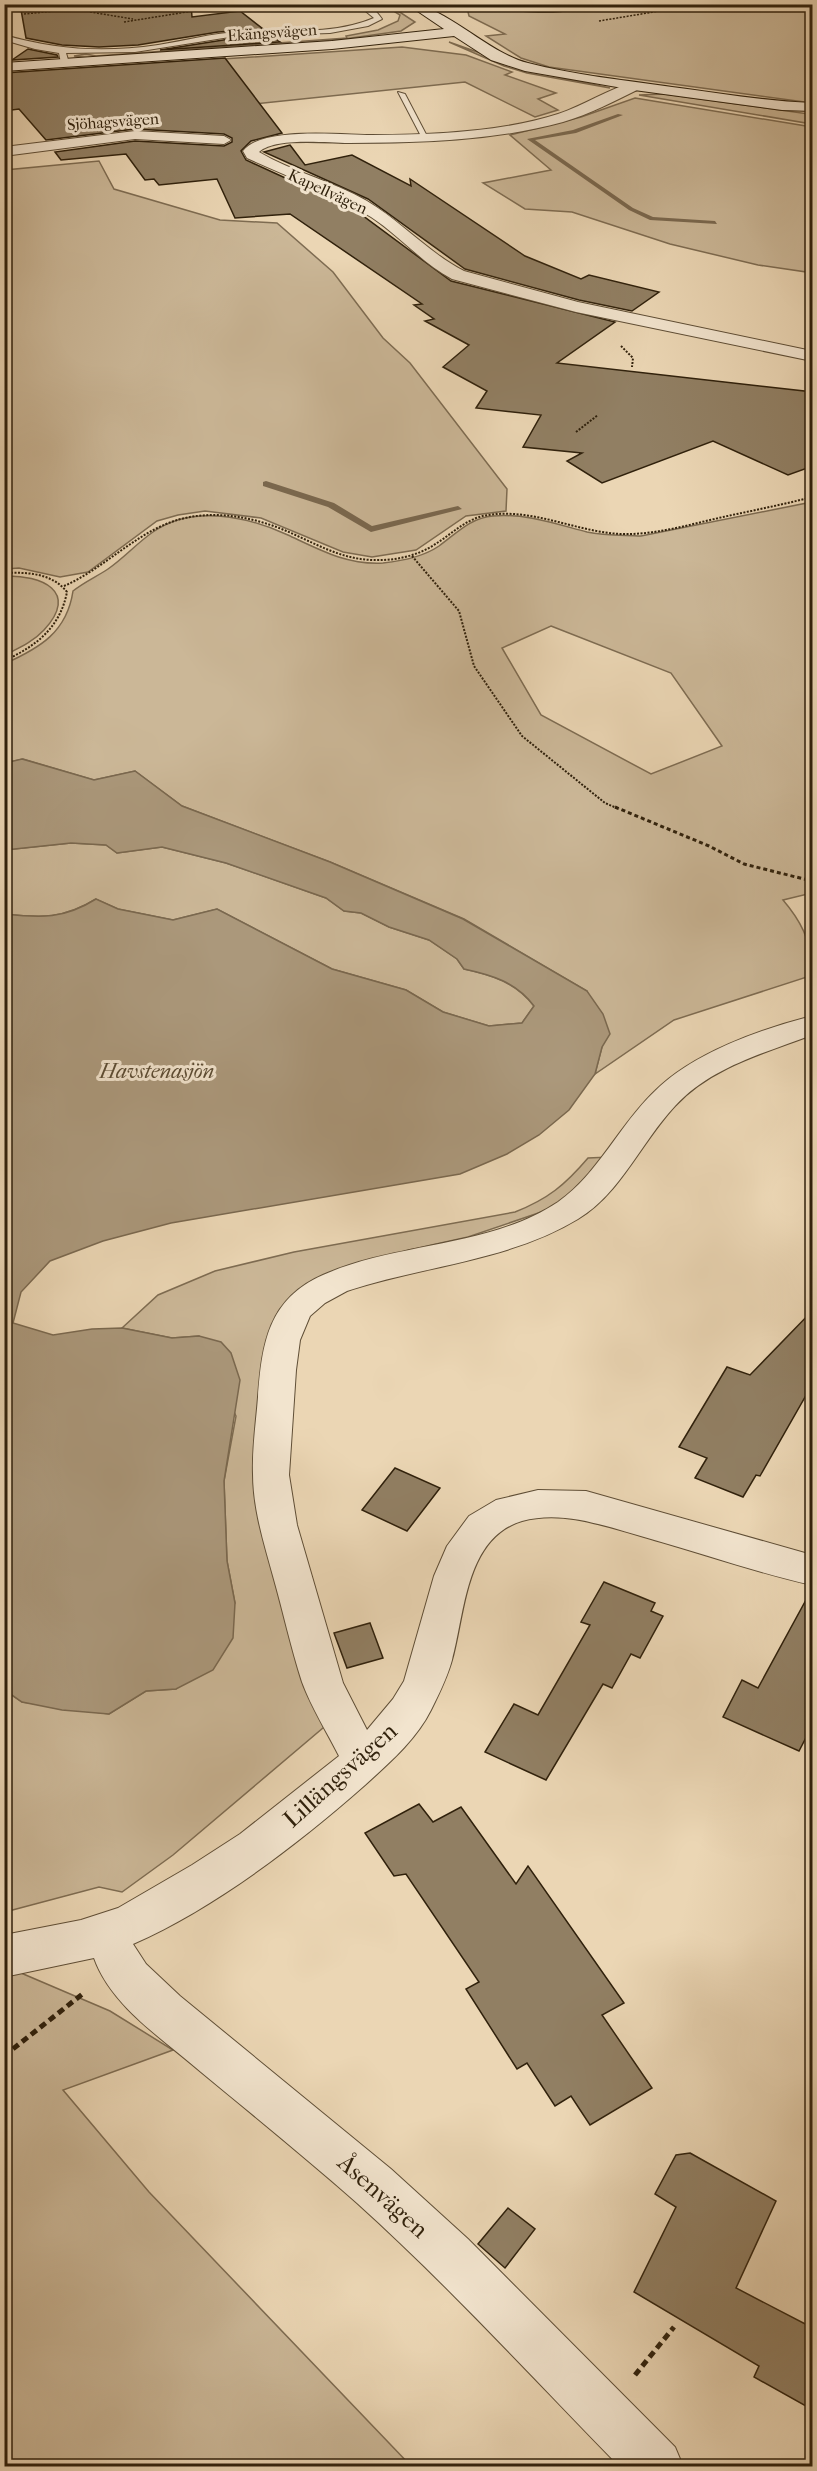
<svg xmlns="http://www.w3.org/2000/svg" width="817" height="2471" font-family="'IM FELL French Canon',serif">
	<style>
		.green { fill: #cbb797; stroke: #7e6c52; stroke-width: 1.5; fill-rule: evenodd }
		.water { fill: #ab987b; stroke: #7a684f; stroke-width: 1.5 }
		.lines { fill: none; stroke-linecap: round; stroke-linejoin: round }
		.stream { fill: #7a684f; fill-rule: evenodd }
		.building { fill: #917f63; stroke: #30210c; stroke-width: 1.5 }
		.lane-casing { stroke: #5f4e36; stroke-width: 2 }
		.street-casing { stroke: #5f4e36; stroke-width: 2 }
		.secondary-casing { stroke: #30210c; stroke-width: 2 }
		.path-far3 { stroke: #30210c; stroke-width: 1.5; stroke-dasharray: 2 1.5; stroke-linecap: butt }
		.path-far2 { stroke: #30210c; stroke-width: 2; stroke-dasharray: 2 1.5; stroke-linecap: butt }
		.path-far1 { stroke: #30210c; stroke-width: 3; stroke-dasharray: 4 3; stroke-linecap: butt }
		.path { stroke: #30210c; stroke-width: 5; stroke-dasharray: 7 4.5; stroke-linecap: butt }
		.lane { fill: #f2e4ce; fill-rule: evenodd }
		.street { fill: #f2e4ce; fill-rule: evenodd }
		.secondary { fill: #f2e4ce; fill-rule: evenodd }
		.labels { text-anchor: middle; stroke-width: 6; stroke-linejoin: round; paint-order: stroke }
		.far-street-label { font-size: 16px; fill: #30210c; stroke: #f2e4ce }
		.water-label { font-size: 21px; font-style: italic; fill: #5b4b33; stroke: #f2e4ce }
		.near-street-label { font-size: 24px; fill: #30210c; stroke: #f2e4ce }
	</style>
	<rect width="100%" height="100%" fill="#ebd6b4"/>
	<filter id="stains"><feTurbulence type="fractalNoise" baseFrequency=".00333" numOctaves="4"/><feColorMatrix values="0 0 0 0 .2 0 0 0 0 .09 0 0 0 0 .02 0 0 0 .5 -.17"/></filter>
	<radialGradient id="worn" r=".72"><stop offset=".6" stop-color="#630" stop-opacity="0"/><stop offset="1" stop-color="#630" stop-opacity=".3"/></radialGradient>
	<g class="green">
		<path d="M590 4 812 5V103L549 67 521 58 486 36 505 34 469 16 467 8H574Z"/>
		<path d="M384 5H389L415 22 401 31 330 41 90 58 74 56 86 54 96 56 347 38 346 36 378 30 398 21 400 15Z"/>
		<path d="M449 42 531 71 610 88 527 73 504 66Z"/>
		<path d="M402 47 466 55 512 72 505 75 556 93 538 99 558 110 535 117 465 82 234 106 104 67Z"/>
		<path d="M664 94 809 114 807 117 812 118V124L639 95Z"/>
		<path d="M635 98 812 127V299L806 285V272L758 265 670 244 572 212 525 209 483 183 551 170 510 135 581 117Z"/>
		<path d="M99 161 114 189 220 220 277 223 333 272 383 338 410 363 507 489 506 511 466 516 416 550 372 557 343 552 261 518 205 511 178 515 157 521 88 572 60 577 19 568 5 569V170Z"/>
		<path d="M812 502V893L783 900C801 921 817 949 807 977L674 1020 595 1074 602 1047 587 991 464 919 330 862 182 806 135 771 94 780 23 759 5 763 4 664C40 648 67 632 73 591 84 582 96 577 108 569 124 558 137 543 153 532 193 504 249 517 288 535 320 550 347 565 383 563 402 561 423 557 439 546 457 533 470 518 493 516 525 513 556 524 587 532 605 536 623 535 641 536ZM551 626 671 673 722 746 651 774 541 715 502 648Z"/>
		<path d="M5 576C41 575 80 591 44 630 33 642 19 648 5 655Z"/>
		<path d="M71 843 106 845 117 853 162 847 226 863 326 898 344 911 361 913 389 927 429 940 457 959 464 969C493 975 516 983 534 1006L522 1023 489 1026 443 1012 406 990 332 969 217 909 173 920 118 909 96 899C64 919 41 918 5 914V850Z"/>
		<path d="M609 1157 559 1206 468 1237 409 1250 303 1288 278 1312 264 1364 330 1722 173 1855 122 1892 99 1887 5 1912 4 1690 22 1702 109 1714 146 1691 176 1689 235 1603 227 1561 224 1481 236 1416 199 1336 172 1338 122 1328 158 1295 215 1271 294 1252 515 1212C548 1199 565 1185 588 1158Z"/>
		<path d="M21 1973 110 2011 173 2050 63 2090 149 2192 411 2466H5L4 1976Z"/>
	</g>
	<path class="water" d="M22 759 94 780 135 771 182 806 330 862 463 919 587 991 603 1014 610 1034 602 1047 595 1074 569 1110 539 1135 507 1154 460 1174 171 1223 103 1241 50 1261 21 1292 13 1323 53 1335 92 1329 122 1328 172 1338 199 1336 221 1342 231 1353 240 1380 224 1481 227 1561 235 1603 233 1638 213 1670 176 1689 146 1691 109 1714 62 1710 22 1702 5 1690V914C41 918 64 919 96 899L118 909 173 920 217 909 332 969 406 990 443 1012 489 1026 522 1023 534 1006C516 982 492 975 464 969L457 959 429 940 389 927 361 913 344 911 326 898 226 863 162 847 117 853 106 845 71 843 5 850V763Z"/>
	<g class="lines">
		<g class="stream">
			<path d="M618 114 623 115 576 133 535 140 633 208 653 217 715 221 717 224 650 220 629 210 527 139 573 130Z"/>
			<path d="M266 481 334 503 372 526 458 506 462 509 371 532 328 507 263 486V482Z"/>
		</g>
	</g>
	<g class="building">
		<path d="M20 4H191L192 17 240 11 263 29 218 32 138 45 99 47 62 45 26 38Z"/>
		<path d="M273 37 280 42 160 50 236 38Z"/>
		<path d="M28 49 57 55 58 57 12 60Z"/>
		<path d="M225 58 282 133 251 141 241 151 246 160 355 210 451 281 615 322 557 363 813 392V466L788 475 713 441 602 483 567 461 582 453 523 447 541 415 476 408 487 391 443 367 469 345 425 321 434 319 414 305 422 304 290 214 235 218 217 179 159 185 154 179 145 180 126 154 61 160 55 152 135 141 224 146 232 142V138L224 134 135 129 46 140 19 109 4 111V73Z"/>
		<path d="M290 145 305 165 352 155 411 186 410 179 525 256 581 279 589 275 659 292 632 311 579 300 465 269 368 199 264 152Z"/>
		<path d="M813 1310V1383L760 1476 756 1475 743 1497 695 1478 707 1458 679 1447 727 1367 750 1375Z"/>
		<path d="M395 1468 440 1488 407 1531 362 1510Z"/>
		<path d="M604 1582 655 1603 651 1611 663 1616 640 1658 631 1654 612 1688 603 1684 546 1780 485 1752 514 1704 538 1715 590 1625 581 1622Z"/>
		<path d="M813 1587V1724L799 1751 723 1717 742 1680 758 1688Z"/>
		<path d="M370 1623 383 1658 347 1668 334 1633Z"/>
		<path d="M419 1804 433 1822 461 1807 516 1884 528 1866 624 2003 602 2015 652 2088 590 2125 571 2096 555 2106 527 2063 517 2069 466 1989 479 1982 406 1874 394 1876 365 1833Z"/>
		<path d="M690 2153 776 2201 736 2288 813 2328V2410L754 2377 759 2366 634 2292 676 2207 655 2194 676 2155Z"/>
		<path d="M508 2208 535 2229 505 2268 478 2244Z"/>
	</g>
	<g class="lines">
		<g class="lane-casing">
			<g id="lane">
				<path d="M357 4C369 4 375 9 382 19L368 26 330 33 236 36 135 52 66 53 69 63 65 65 61 63 59 53 35 49 4 40V35C57 50 103 53 158 45 185 41 211 33 239 32 283 29 332 36 374 18Z"/>
				<path d="M398 92 405 94 429 140 422 138Z"/>
			</g>
		</g>
		<g class="street-casing">
			<g id="street">
				<path d="M486 4H584C566 18 514 10 492 8Z"/>
				<path d="M634 82 641 86 639 89C615 101 590 114 563 122 494 141 420 143 349 143 326 143 276 137 259 152 292 172 333 181 367 201 402 222 429 253 464 271L578 302 812 351V361L576 312 452 279C422 263 400 236 371 217 333 193 288 177 247 158L243 151C262 126 342 135 372 135 430 135 503 132 558 114 583 106 610 88 634 82Z"/>
				<path d="M135 131 224 136 231 140 224 144 135 139 4 156V147Z"/>
				<path d="M812 1016V1035C765 1053 711 1067 675 1106 641 1142 621 1193 578 1219 509 1261 422 1266 347 1291L325 1303 310 1316 300 1340 296 1370 289 1475 297 1525 343 1683 367 1730 393 1699 404 1681 434 1576 447 1546 469 1516 496 1500 538 1490 586 1491 812 1555V1585C758 1573 704 1554 651 1539 610 1528 565 1509 522 1521 465 1538 465 1614 452 1660 447 1678 439 1694 431 1710 416 1740 389 1763 365 1785 298 1844 215 1908 133 1944L146 1964 180 1996 391 2169 468 2239 675 2447 683 2466H619C533 2378 449 2286 357 2203 306 2158 253 2115 201 2072 163 2039 111 2006 94 1958L4 1977V1935L81 1920 118 1908 192 1865 240 1834 339 1756C327 1732 311 1707 302 1682 291 1648 283 1611 273 1576 264 1543 253 1509 253 1474 252 1449 256 1423 258 1397 262 1344 268 1299 323 1275 397 1242 489 1248 558 1202 599 1173 619 1125 655 1091 693 1053 761 1029 812 1016Z"/>
			</g>
		</g>
		<g class="secondary-casing">
			<path id="secondary" d="M407 4C444 4 487 53 528 63 574 75 624 80 672 87 718 93 765 101 812 103V111L782 110 634 90 525 71 491 60 454 36 332 49 4 71V63L332 41 444 29Z"/>
		</g>
		<g class="path-far3">
			<path d="M200 4 212 9 222 4"/>
			<path d="M90 12 133 19"/>
			<path d="M24 14 86 8"/>
			<path d="M599 21 702 4"/>
			<path d="M124 22 193 11"/>
		</g>
		<g class="path-far2">
			<path d="M621 346 633 358 632 367"/>
			<path d="M576 432 598 415"/>
			<path d="M412 556 459 611 474 666 522 736 605 803 619 809"/>
			<path d="M4 573C27 572 52 573 67 592 60 628 36 646 4 661"/>
			<path d="M64 586C108 567 142 525 190 517 224 511 260 519 291 533 318 545 342 559 372 560 395 561 418 556 437 543 453 533 467 518 488 515 534 508 576 532 621 534 651 535 681 527 710 520 744 512 778 506 812 497"/>
		</g>
		<path class="path-far1" d="M615 807 709 846 744 864 812 881"/>
		<g class="path">
			<path d="M4 2056 85 1992"/>
			<path d="M635 2375 674 2327"/>
		</g>
		<use href="#lane" class="lane"/>
		<use href="#street" class="street"/>
		<use href="#secondary" class="secondary"/>
	</g>
	<g class="labels">
		<g class="far-street-label">
			<text transform="translate(272 32) rotate(-4)" y="6">Ekängsvägen</text>
			<text transform="translate(113 121) rotate(-4)" y="6">Sjöhagsvägen</text>
			<text transform="translate(328 191) rotate(25)" y="6">Kapellvägen</text>
		</g>
		<g class="water-label">
			<text x="157" y="1078">Havstenasjön</text>
		</g>
		<g class="near-street-label">
			<text transform="translate(340 1775) rotate(-42)" y="8">Lillängsvägen</text>
			<text transform="translate(383 2196) rotate(42)" y="8">Åsenvägen</text>
		</g>
	</g>
	<rect width="817" height="2471" fill="none" stroke="#ebd6b4" stroke-width="24"/>
	<rect x="6" y="6" width="805" height="2459" fill="none" stroke="#30210c" stroke-width="3"/>
	<rect x="12" y="12" width="793" height="2447" fill="none" stroke="#30210c" stroke-width="1.5"/>
	<rect width="100%" height="100%" filter="url(#stains)"/>
	<rect width="100%" height="100%" fill="url(#worn)"/>
</svg>
